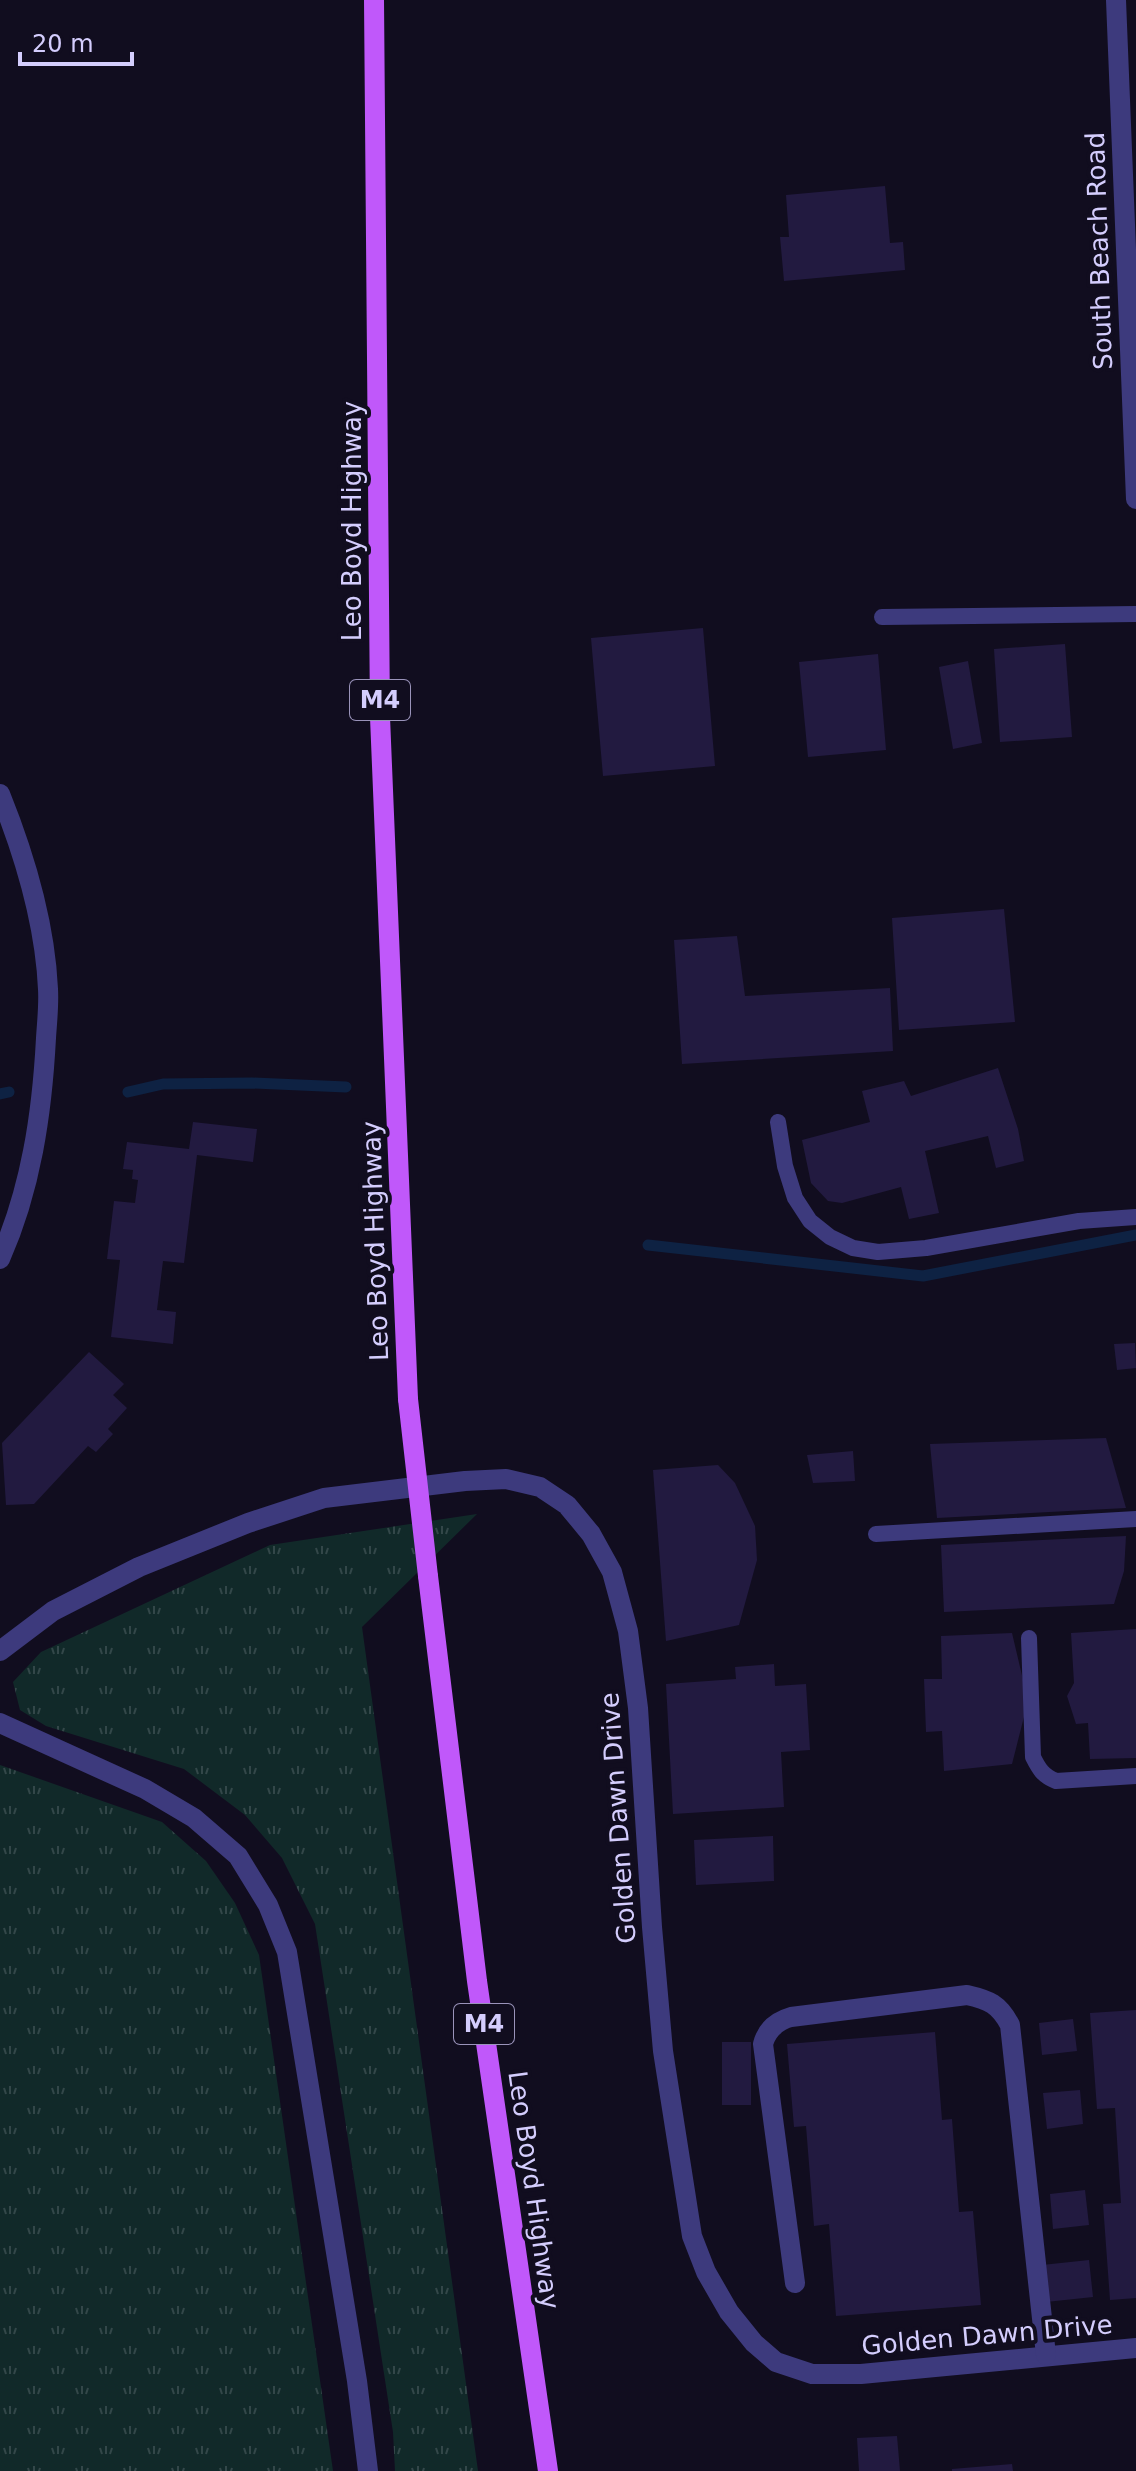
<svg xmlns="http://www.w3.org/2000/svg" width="1136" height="2471" font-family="'DejaVu Sans',sans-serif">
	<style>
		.grass { fill: url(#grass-tufts) }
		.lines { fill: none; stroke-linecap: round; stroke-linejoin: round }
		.stream { stroke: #0e2243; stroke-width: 11 }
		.building { fill: #221a40 }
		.service { stroke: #3d3a7d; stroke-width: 16 }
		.minor { stroke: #3d3a7d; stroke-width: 20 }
		.primary { stroke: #c058fa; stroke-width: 20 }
		.primary-bridge { stroke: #c058fa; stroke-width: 20 }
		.labels { text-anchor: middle; stroke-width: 8; stroke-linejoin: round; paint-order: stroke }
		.shield { fill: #110d1f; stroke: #9a93ba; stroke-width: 2 }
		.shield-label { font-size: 24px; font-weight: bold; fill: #d4cdfd }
		.street-label { font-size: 26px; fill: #d4cdfd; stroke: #110d1f }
	</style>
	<defs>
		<pattern id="grass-tufts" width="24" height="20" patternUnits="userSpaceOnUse" patternTransform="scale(2)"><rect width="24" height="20" fill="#112929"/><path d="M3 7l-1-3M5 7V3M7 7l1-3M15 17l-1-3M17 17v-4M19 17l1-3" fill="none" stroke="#334749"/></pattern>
	</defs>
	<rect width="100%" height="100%" fill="#110d1f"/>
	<g class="grass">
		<path d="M477 1514 362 1627 478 2471H395L393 2432 315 1924 282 1858 245 1815 184 1769 46 1726 20 1710 13 1682 41 1652 270 1545Z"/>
		<path d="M0 1765 162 1822 206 1861 235 1903 259 1955 333 2471H0Z"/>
	</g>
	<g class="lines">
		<g class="stream">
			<path d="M128 1092 163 1084 252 1083 346 1087"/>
			<path d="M0 1094 9 1092"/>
			<path d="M648 1245 923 1276 1136 1235"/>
		</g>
	</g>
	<g class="building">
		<path d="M885 186 890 243 903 242 905 270 784 281 780 237H789L786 195Z"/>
		<path d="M703 628 715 766 603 776 591 638Z"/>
		<path d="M1065 644 1072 737 1000 742 994 649Z"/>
		<path d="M878 654 886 750 808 757 799 662Z"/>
		<path d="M968 661 982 743 953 749 939 667Z"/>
		<path d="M1004 909 1015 1022 899 1030 892 918Z"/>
		<path d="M737 936 745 996 890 988 893 1051 682 1064 674 940Z"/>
		<path d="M998 1068 1018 1129 1024 1161 996 1168 988 1136 925 1151 939 1213 909 1219 901 1187 842 1203 828 1201 811 1183 802 1140 870 1122 862 1091 904 1081 911 1096Z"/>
		<path d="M193 1122 257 1129 253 1162 197 1155 184 1263 163 1261 157 1310 176 1312 173 1344 111 1337 120 1260 107 1259 114 1201 135 1203 138 1180 132 1179 133 1170 123 1169 127 1142 189 1149Z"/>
		<path d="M1135 1343 1136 1368 1117 1370 1114 1344Z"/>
		<path d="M89 1352 124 1384 113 1395 127 1408 108 1429 113 1434 96 1452 88 1446 34 1504 6 1505 2 1443Z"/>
		<path d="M1106 1438 1126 1508 937 1518 930 1444Z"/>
		<path d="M853 1451 855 1481 813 1483 807 1455Z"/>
		<path d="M718 1465 735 1483 755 1526 757 1560 739 1625 666 1641 653 1470Z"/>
		<path d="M1126 1536 1124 1571 1114 1604 944 1612 941 1545Z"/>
		<path d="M1136 1629V1758L1090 1759 1088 1723 1076 1724 1067 1696 1074 1683 1071 1633Z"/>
		<path d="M1012 1633 1028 1701 1012 1764 944 1771 942 1731 926 1732 924 1679H942L941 1636Z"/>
		<path d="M774 1664 775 1686 806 1684 810 1750 781 1752 784 1807 673 1814 666 1684 736 1679 735 1667Z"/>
		<path d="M773 1836 774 1881 696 1885 694 1840Z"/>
		<path d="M1136 2010V2298L1110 2300 1103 2204 1121 2203 1115 2108 1097 2109 1090 2013Z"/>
		<path d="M1073 2019 1077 2051 1042 2055 1039 2023Z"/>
		<path d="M935 2032 942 2120 952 2119 959 2212 973 2211 981 2305 836 2316 829 2224 814 2226 806 2126 794 2127 787 2044Z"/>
		<rect x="722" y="2042" width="29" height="63"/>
		<path d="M1080 2090 1083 2124 1047 2129 1043 2093Z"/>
		<path d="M1085 2190 1089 2225 1053 2229 1050 2194Z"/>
		<path d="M1089 2260 1093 2297 1046 2302 1042 2265Z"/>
		<path d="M897 2436 900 2471H859L857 2438Z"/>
		<path d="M1012 2464 1013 2471H952V2469Z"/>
	</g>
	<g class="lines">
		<g class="service">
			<path d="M882 617 1136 614"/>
			<path d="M778 1122 785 1166 795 1198 810 1221 830 1237 853 1248 878 1252 926 1248 1079 1221 1136 1217"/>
			<path d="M876 1534 1136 1519"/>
			<path d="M1029 1638 1033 1757C1039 1769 1043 1776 1056 1781L1136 1776"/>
		</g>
		<g class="minor">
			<path d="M1116 0 1136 499"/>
			<path d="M0 794C25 856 45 922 48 989 49 1005 47 1022 46 1038 42 1114 31 1189 0 1259"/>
			<path d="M0 1651 53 1611 139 1567 248 1523 324 1498 465 1481 506 1479 540 1487 567 1505 591 1534 612 1572 628 1631 638 1708 652 1927 663 2051 692 2236 706 2272 729 2312 754 2343 776 2362 812 2374H861L1136 2348"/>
			<path d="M0 1723 145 1789 194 1818 238 1856 268 1905 287 1952 357 2381 368 2471"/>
			<path d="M795 2283 763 2044C767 2029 777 2021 791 2017L967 1995C989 2000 999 2004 1010 2025L1046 2355"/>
		</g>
		<g class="primary">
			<path d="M374 0 380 717 408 1399"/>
			<path d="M428 1576 477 1981 548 2471"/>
		</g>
		<path class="primary-bridge" d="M408 1399 428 1576"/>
	</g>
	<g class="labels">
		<g class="shield">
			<rect x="350" y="680" width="60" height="40" rx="6"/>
			<rect x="454" y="2004" width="60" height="40" rx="6"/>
		</g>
		<g class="shield-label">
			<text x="380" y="708">M4</text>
			<text x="484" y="2032">M4</text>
		</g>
		<g class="street-label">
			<text transform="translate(1099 251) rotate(-92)" y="9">South Beach Road</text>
			<text transform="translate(352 521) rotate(-90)" y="9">Leo Boyd Highway</text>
			<text transform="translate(375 1241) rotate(-92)" y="9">Leo Boyd Highway</text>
			<text transform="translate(618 1818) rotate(-94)" y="9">Golden Dawn Drive</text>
			<text transform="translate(534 2190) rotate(82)" y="9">Leo Boyd Highway</text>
			<text transform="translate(987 2335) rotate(-5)" y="9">Golden Dawn Drive</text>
		</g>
	</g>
	<path d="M20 52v12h112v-12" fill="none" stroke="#d4cdfd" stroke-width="4"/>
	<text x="32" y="52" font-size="24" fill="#d4cdfd" stroke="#110d1f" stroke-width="6" paint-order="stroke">20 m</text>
</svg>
